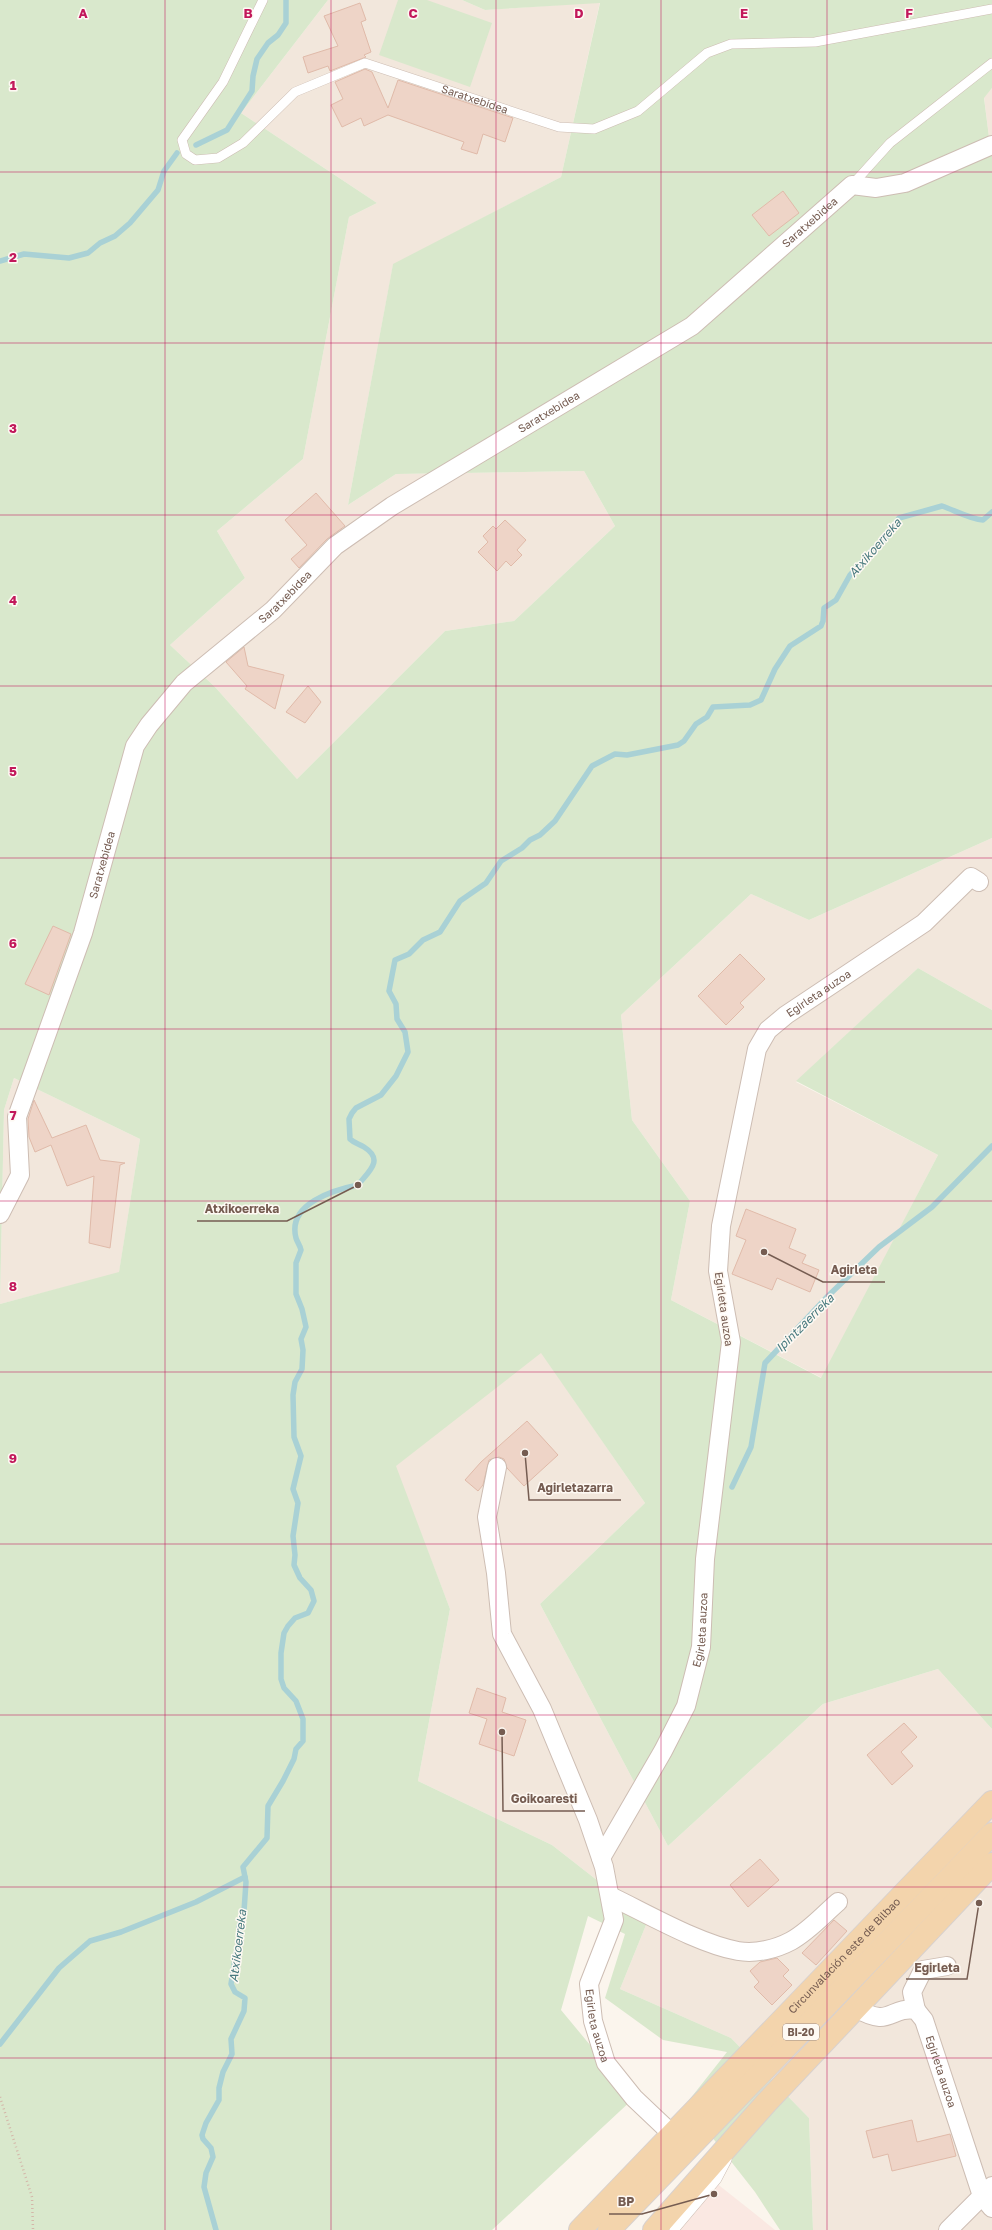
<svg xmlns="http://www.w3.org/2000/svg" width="992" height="2230" font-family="'Golos Text',sans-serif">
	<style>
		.residential { fill: #f2e7dc }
		.commercial { fill: #fae8e2 }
		.green { fill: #d9e8cc; fill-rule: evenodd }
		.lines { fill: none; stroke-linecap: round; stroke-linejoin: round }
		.stream { stroke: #a9d1d5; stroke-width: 5.5 }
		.building { fill: #eed4c7; stroke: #e0baa9 }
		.lane-casing { stroke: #cdbdb3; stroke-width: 10 }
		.street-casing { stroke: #cdbdb3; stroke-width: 20 }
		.primary-casing { stroke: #d8d1ce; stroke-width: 24 }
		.path { stroke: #d4b7a9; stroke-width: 2.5; stroke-dasharray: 1 3; stroke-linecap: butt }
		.lane { stroke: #fff; stroke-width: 9 }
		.street { stroke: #fff; stroke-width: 18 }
		.primary { stroke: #f3d4ac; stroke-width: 22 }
		.grid { fill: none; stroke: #c2185b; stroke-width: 1; stroke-opacity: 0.55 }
		.labels { text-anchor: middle; stroke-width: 3; stroke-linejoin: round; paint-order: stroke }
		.shield { fill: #fef9f3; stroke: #9e8b82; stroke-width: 1 }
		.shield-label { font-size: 10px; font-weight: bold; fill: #755c51 }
		.street-label { font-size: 11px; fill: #755c51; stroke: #fef9f3 }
		.water-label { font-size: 12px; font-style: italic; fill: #497a7f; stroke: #fef9f3 }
		.grid-label { font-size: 13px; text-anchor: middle; font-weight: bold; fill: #c2185b; stroke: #fef9f3; stroke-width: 3; stroke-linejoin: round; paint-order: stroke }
		.leader { fill: none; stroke: #755c51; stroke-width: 1.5 }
		.callout-dot { fill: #755c51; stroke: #fef9f3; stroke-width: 1.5 }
		.callout-label { font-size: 12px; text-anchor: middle; font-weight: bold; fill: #755c51; stroke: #fef9f3; stroke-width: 3; stroke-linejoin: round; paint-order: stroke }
	</style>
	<rect width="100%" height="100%" fill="#fbf5ed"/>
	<g class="residential">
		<path d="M328 0H462L485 10 600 2 561 177 393 265 348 505 396 474 584 471 615 526 514 621 445 631 297 779 215 687 170 645 245 578 217 531 303 459 349 217 377 203 241 113Z"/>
		<path d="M992 88V144L990 145 984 97Z"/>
		<path d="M992 838V1010L918 968 796 1082 938 1155 822 1378 671 1300 690 1201 632 1120 621 1015 751 894 809 920Z"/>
		<path d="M14 1078 140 1139 119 1273 0 1304 4 1110Z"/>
		<path d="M541 1352 645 1503 540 1604 668 1846 823 1704 938 1669 992 1729V2230H813L809 2118 731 2038 620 1989 648 1920 552 1845 418 1781 450 1609 395 1466Z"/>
	</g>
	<path class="commercial" d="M711 2179 749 2209 775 2230H667Z"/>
	<g class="green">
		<path d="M0 0H328L241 113 377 203 349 217 303 459 217 531 245 578 170 645 215 687 297 779 445 631 514 621 615 526 584 471 396 474 348 505 393 264 561 177 600 3 485 10 462 0H992V88L984 98 990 145 992 144V838L809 920 751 894 621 1015 632 1120 690 1201 671 1300 821 1378 938 1155 796 1081 918 968 992 1010V1729L938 1669 823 1704 668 1846 540 1604 645 1503 541 1353 396 1466 450 1609 418 1781 552 1845 648 1920 620 1989 731 2038 809 2118 813 2230H780L755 2192 686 2104 727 2052 663 2040 605 1998 625 1934 588 1916 561 2010 634 2098 492 2230H0ZM14 1078 140 1139 119 1272 0 1304 4 1110Z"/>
		<path d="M398 0H427L492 23 470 87 379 55Z"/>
	</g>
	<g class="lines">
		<g class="stream">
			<path d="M196 145 227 130 252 91 253 76 257 59 268 43 278 35 286 23V0"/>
			<path d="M0 261 24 254 69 258 88 253 100 243 115 236 130 223 158 190 164 171 177 153"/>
			<path d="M732 1487 751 1447 765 1363 828 1296 879 1247 932 1207 992 1146"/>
			<path d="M0 2044 59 1968 90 1941 121 1932 196 1902 245 1877"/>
			<path d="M216 2230 204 2187 206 2173 213 2157 211 2148 203 2139 202 2135 206 2123 219 2100V2088L223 2072 232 2054 231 2039 244 2011 245 1998 235 1992 231 1984 236 1953 241 1941 239 1927 244 1911 246 1882 243 1867 267 1838 268 1806 283 1781 294 1759 296 1749 303 1741V1719L296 1701 284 1688 281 1679V1653L284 1633 288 1626 295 1618 308 1613 314 1601 311 1590 300 1578 294 1565 295 1555 293 1536 298 1503 293 1489 301 1456 294 1437 293 1395 295 1382 302 1369 303 1350 301 1339 306 1327 302 1309 296 1294V1263L301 1250C300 1245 297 1242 296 1238 287 1204 333 1190 358 1185 368 1172 385 1160 364 1147 359 1144 354 1143 350 1139L349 1119 352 1113 356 1108 381 1095 396 1076 408 1052 405 1032 397 1019 396 1004 389 991 395 960 409 954 423 940 440 932 460 901 486 883 501 861 522 848 530 840 540 835 555 821 592 766 615 754 627 755 678 745 684 741 696 724 707 717 713 707 750 705 761 700 775 669 790 646 821 626 823 621 824 608 836 600 850 575 873 549 882 543 899 518 942 506C954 510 970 519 983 520L992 512"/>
		</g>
	</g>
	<g class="building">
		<path d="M360 3 366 20 361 22 371 52 364 55 366 57 330 71 328 66 308 73 303 57 338 46 324 16Z"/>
		<path d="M365 69 372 72 388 108 398 80 513 118 505 142 483 134 477 154 461 149 464 142 388 115 364 126 361 118 342 127 331 105 343 99 335 82Z"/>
		<path d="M783 191 799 213 769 236 752 215Z"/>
		<path d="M316 493 345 526 327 539 299 568 291 559 307 545 285 520Z"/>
		<path d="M505 520 526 540 517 550 522 555 511 566 506 561 497 571 478 552 488 542 483 536 493 526 496 529Z"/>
		<path d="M244 647 248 666 284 675 275 709 245 689 247 686 226 662Z"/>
		<path d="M308 686 321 702 305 723 286 712Z"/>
		<path d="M53 926 71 934 49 995 25 984Z"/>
		<path d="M740 954 765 979 740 1003 744 1007 726 1025 698 996Z"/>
		<path d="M34 1100 52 1138 86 1125 100 1160 125 1163 120 1165 110 1248 89 1243 94 1176 67 1186 51 1145 35 1152 29 1137 28 1119Z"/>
		<path d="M746 1209 796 1229 789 1248 806 1255 802 1263 819 1270 810 1292 777 1278 772 1290 732 1274 746 1240 736 1236Z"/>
		<path d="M527 1421 558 1455 524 1486 507 1468 504 1459 499 1457 489 1460 483 1485 478 1491 465 1480 481 1462Z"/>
		<path d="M477 1688 506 1698 502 1712 526 1720 514 1756 479 1744 487 1719 469 1713Z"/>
		<path d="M904 1723 917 1737 901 1752 913 1766 892 1785 867 1755Z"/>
		<path d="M760 1859 779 1880 748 1907 730 1885Z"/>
		<path d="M834 1920 847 1931 816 1965 802 1953Z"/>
		<path d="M777 1958 789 1970 783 1976 792 1985 772 2005 754 1987 759 1982 750 1971 760 1962Z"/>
		<path d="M912 2120 917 2142 950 2134 956 2156 892 2171 888 2154 873 2158 866 2131Z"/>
	</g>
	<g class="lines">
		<g class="lane-casing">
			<g id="lane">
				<path id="s1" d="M263 0 223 82 182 140 186 154 195 160 218 158 243 143 295 92 365 63 559 127 594 129 638 111 707 53 731 44 815 42 992 9"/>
				<path d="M852 185 890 143 992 63"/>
				<path d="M674 2230 717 2179 727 2160"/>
			</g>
		</g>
		<g class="street-casing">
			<g id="street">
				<path id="s2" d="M0 1214 20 1175 17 1117 83 933 135 746 149 725 184 683 273 610 335 546 392 506 692 326 852 185 876 188 905 183 992 145"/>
				<path id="s3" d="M497 1467 487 1517 496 1573 502 1634 542 1709 588 1820 604 1867 614 1920 589 1984 593 2021 606 2063 634 2098 672 2134"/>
				<path id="s4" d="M601 1858 663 1751 686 1706 701 1647 705 1559 731 1342 718 1271 721 1226 757 1049 768 1030 786 1015 924 923 971 877 979 882"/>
				<path d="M610 1896C646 1913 699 1944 738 1951 756 1954 776 1949 791 1941 809 1931 823 1915 838 1902"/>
				<path id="s5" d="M856 2008C891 2029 889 2006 916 2010L924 2020 982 2196 992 2208"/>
				<path d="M916 2010 912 1992 923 1970 947 1966"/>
				<path d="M948 2230 992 2186"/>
			</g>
		</g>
		<g class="primary-casing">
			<g id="primary">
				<path id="s6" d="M580 2230 992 1802"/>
				<path d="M609 2230 992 1834"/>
				<path d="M654 2230 767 2102 992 1864"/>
			</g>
		</g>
		<path class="path" d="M0 2097 32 2197 33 2230"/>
		<use href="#lane" class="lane"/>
		<use href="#street" class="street"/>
		<use href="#primary" class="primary"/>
	</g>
	<path class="grid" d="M165 0V2230M331 0V2230M496 0V2230M661 0V2230M827 0V2230M0 172H992M0 343H992M0 515H992M0 686H992M0 858H992M0 1029H992M0 1201H992M0 1372H992M0 1544H992M0 1715H992M0 1887H992M0 2058H992"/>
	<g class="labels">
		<rect class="shield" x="783" y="2024" width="36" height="16" rx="3"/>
		<g class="shield-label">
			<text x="801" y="2036">BI-20</text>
		</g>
		<g class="street-label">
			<text dy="4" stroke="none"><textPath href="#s1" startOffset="504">Saratxebidea</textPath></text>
			<text dy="4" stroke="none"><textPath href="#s2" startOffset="1352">Saratxebidea</textPath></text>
			<text dy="4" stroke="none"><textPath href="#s2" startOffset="1028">Saratxebidea</textPath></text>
			<text dy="4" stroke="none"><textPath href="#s2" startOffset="704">Saratxebidea</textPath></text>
			<text dy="4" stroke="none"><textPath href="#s2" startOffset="368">Saratxebidea</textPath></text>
			<text dy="4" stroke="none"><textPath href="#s4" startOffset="924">Egirleta auzoa</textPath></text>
			<text transform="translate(724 1309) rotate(82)" y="4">Egirleta auzoa</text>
			<text dy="4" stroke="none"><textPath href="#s4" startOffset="252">Egirleta auzoa</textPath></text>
			<text dy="4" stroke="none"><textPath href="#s6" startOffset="381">Circunvalación este de Bilbao</textPath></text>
			<text dy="4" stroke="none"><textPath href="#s3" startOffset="589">Egirleta auzoa</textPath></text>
			<text dy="4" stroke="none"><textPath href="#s5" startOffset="130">Egirleta auzoa</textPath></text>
		</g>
		<g class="water-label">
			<text transform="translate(875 548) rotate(-49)" y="4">Atxikoerreka</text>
			<text transform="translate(805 1323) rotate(-45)" y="4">Ipintzaerreka</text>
			<text transform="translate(238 1946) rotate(-83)" y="4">Atxikoerreka</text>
		</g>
	</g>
	<g class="grid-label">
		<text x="83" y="18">A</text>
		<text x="248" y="18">B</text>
		<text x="413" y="18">C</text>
		<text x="579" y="18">D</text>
		<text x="744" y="18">E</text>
		<text x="909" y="18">F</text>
		<text x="13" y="90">1</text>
		<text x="13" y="262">2</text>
		<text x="13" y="433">3</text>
		<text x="13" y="605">4</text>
		<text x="13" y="776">5</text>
		<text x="13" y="948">6</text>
		<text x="13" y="1120">7</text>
		<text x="13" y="1291">8</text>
		<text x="13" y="1463">9</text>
	</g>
	<path class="leader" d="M358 1185L287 1221H197M764 1252L823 1282H885M525 1453L529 1500H621M502 1732L503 1811H585M979 1903L967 1979H906M714 2194L642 2214H609"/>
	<g class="callout-dot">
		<circle cx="358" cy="1185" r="4"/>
		<circle cx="764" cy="1252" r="4"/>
		<circle cx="525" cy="1453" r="4"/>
		<circle cx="502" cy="1732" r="4"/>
		<circle cx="979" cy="1903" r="4"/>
		<circle cx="714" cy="2194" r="4"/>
	</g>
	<g class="callout-label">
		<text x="242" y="1213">Atxikoerreka</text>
		<text x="854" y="1274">Agirleta</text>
		<text x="575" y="1492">Agirletazarra</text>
		<text x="544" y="1803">Goikoaresti</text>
		<text x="937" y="1972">Egirleta</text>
		<text x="626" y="2206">BP</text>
	</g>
</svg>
